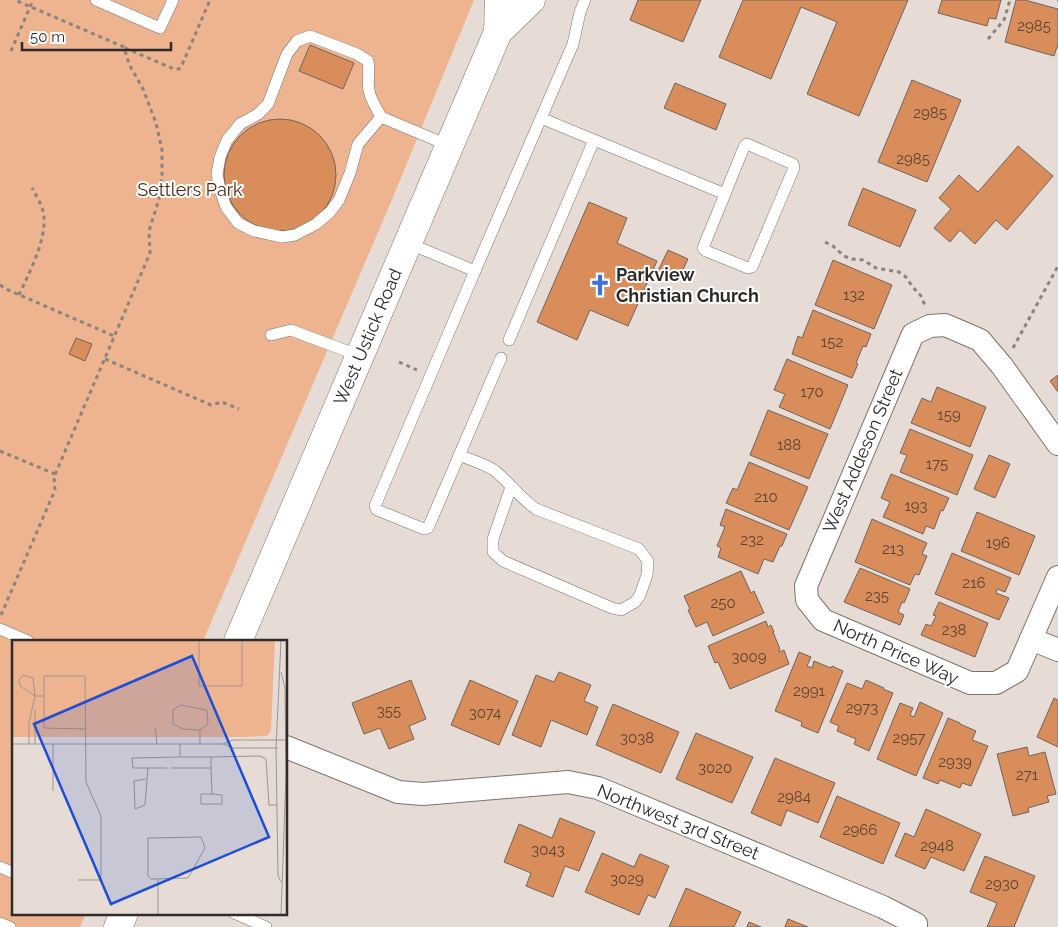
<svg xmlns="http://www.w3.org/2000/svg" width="1058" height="927" font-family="Raleway,sans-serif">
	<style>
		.green { fill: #eeb490 }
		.building { fill: #d98d5b; stroke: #6e645e }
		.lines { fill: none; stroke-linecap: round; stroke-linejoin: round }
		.service-casing { stroke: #7d736d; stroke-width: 12 }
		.minor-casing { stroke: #7d736d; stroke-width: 24 }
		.secondary-casing { stroke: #7d736d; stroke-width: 29 }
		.path { stroke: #8a837e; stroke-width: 3; stroke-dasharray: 4 4; stroke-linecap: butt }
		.service { stroke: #fff; stroke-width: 11 }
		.minor { stroke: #fff; stroke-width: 22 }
		.secondary { stroke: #fff; stroke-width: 28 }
		.labels { text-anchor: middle; stroke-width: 4; stroke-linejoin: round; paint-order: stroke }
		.number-label { font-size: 15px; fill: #5a4435 }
		.park-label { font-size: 18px; fill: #492a14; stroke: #fff }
		.poi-label { font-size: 18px; font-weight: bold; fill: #2f2b28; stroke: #fff; text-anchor: start }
		.street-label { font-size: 18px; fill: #2f2b28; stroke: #fff }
		.inset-road { fill: none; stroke: #9d9590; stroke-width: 1 }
		.view { fill: #1d4ed8; fill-opacity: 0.15; stroke: #1d4ed8; stroke-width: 2.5 }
		.inset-edge { fill: none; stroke: #2f2b28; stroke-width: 2.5 }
	</style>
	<rect width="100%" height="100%" fill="#e7dcd5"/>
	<path class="green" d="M0 0H474L391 202 203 641H14V913H86L80 927H0Z"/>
	<g class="building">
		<path d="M638 0H701L683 42 630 20Z"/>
		<path d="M743 0H908L859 116 807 94 837 22 801 7 771 79 719 57Z"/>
		<path d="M942 0H1001L996 19 989 18 987 26 938 13Z"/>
		<path d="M1016 0H1025L1058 9V47H1057L1054 56 1005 42Z"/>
		<path d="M310 45 354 63 343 89 299 71Z"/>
		<path d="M912 80 961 100 927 182 878 162Z"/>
		<path d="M675 83 726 104 716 130 664 108Z"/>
		<circle cx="280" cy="175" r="56"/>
		<path d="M1018 146 1053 176 1007 230 996 220 975 244 960 230 950 242 934 228 951 209 939 198 959 175 978 192Z"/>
		<path d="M863 188 916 210 900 247 848 225Z"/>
		<path d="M589 202 627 218 617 243 657 261 628 326 590 310 577 340 537 322Z"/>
		<path d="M668 250 688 259 677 282 657 273Z"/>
		<path d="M833 260 892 285 874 329 815 305Z"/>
		<path d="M813 310 871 334 866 347 863 346 856 363 858 364 852 378 792 354 798 336 802 338Z"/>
		<path d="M76 338 92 344 85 361 69 354Z"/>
		<path d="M787 359 848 385 830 429 779 407 785 394 774 390Z"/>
		<path d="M1058 375V392L1050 381Z"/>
		<path d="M937 387 986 407 970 447 911 423 922 398 931 402Z"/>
		<path d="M768 410 828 434 809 479 750 455Z"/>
		<path d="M910 429 973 455 957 495 900 472 907 455 900 453Z"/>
		<path d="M989 455 1010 464 995 498 974 489Z"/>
		<path d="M749 462 808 487 789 530 726 503 733 488 737 490Z"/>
		<path d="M891 474 949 498 943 511 941 510 934 529 926 526 923 534 883 517 890 502 881 498Z"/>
		<path d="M726 509 787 534 782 546H780L773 562 764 559 758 574 718 557 721 548 717 546 725 527 720 525Z"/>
		<path d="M977 512 1035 536 1019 575 961 551Z"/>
		<path d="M872 519 927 543 922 554 927 556 919 575 915 574 910 585 855 562Z"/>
		<path d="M952 553 1011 578 1005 592 997 589 996 593 1009 598 999 620 935 594Z"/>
		<path d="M860 568 910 589 904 603 902 602 898 612 904 615 900 625 844 602Z"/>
		<path d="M741 571 751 593 754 591 764 613 713 636 707 622 696 627 688 610 690 609 684 596Z"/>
		<path d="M939 602 988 623 975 657 921 635 926 624 931 626 936 616 933 615Z"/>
		<path d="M766 621 768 627 771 625 774 632H773L780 649 779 650V652L784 650 789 664 730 689 718 662 715 663 708 646Z"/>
		<path d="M799 652 811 657 807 666 812 668 814 661 831 668 832 666 843 671 818 733 801 726 802 722 775 711Z"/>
		<path d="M559 672 591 685 584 701 598 707 587 735 551 720 541 747 512 735 536 675 554 682Z"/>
		<path d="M411 680 426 719 409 726 414 739 389 749 380 728 364 734 352 703Z"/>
		<path d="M470 680 518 701 499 745 451 725Z"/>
		<path d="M866 680 884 688 883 689 893 693 869 751 854 744 856 739 837 731 839 726 830 722 847 683 862 689Z"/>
		<path d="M1054 698 1058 700V747L1037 737Z"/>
		<path d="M920 702 943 713 916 776 877 759 900 703 913 708 910 715 914 717Z"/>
		<path d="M613 704 679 732 661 773 596 745Z"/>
		<path d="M948 718 960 723V724L976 731 972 740 988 746 971 786 962 783 960 788 940 780 938 784 923 778Z"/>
		<path d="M696 733 753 757 732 803 676 779Z"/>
		<path d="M1027 747 1029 756 1045 752 1056 794 1047 796 1049 802 1028 808 1029 812 1013 816 997 754Z"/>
		<path d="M775 758 835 783 818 823 787 810 781 826 751 813Z"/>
		<path d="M837 796 900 823 883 864 820 837Z"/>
		<path d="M926 809 981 834 964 871 931 857 925 869 895 856 905 833 914 837Z"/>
		<path d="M560 818 595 832 579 871 565 866 553 897 526 886 531 873 504 862 519 824 552 838Z"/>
		<path d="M602 853 634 867 640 854 669 866 655 898 648 895 639 915 585 892Z"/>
		<path d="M985 856 1035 876 1014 927H987L997 903 970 892Z"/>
		<path d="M686 888 741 912 734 927H669Z"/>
		<path d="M788 919 808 927H785Z"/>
		<path d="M749 922 761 927H747Z"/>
	</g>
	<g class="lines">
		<g class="service-casing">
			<g id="service">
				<path d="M96 0 160 28 173 0"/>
				<path d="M381 117C377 109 370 99 369 90 367 81 370 72 368 61L357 54 310 36 297 41 287 54 268 104 258 114 240 124 227 140 220 157 217 174 220 190 226 207 238 223 254 231 282 237 295 235 316 224 330 212 339 200 350 173 358 144 381 117 450 146"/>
				<path d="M541 118 573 44 580 12 585 0"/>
				<path d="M594 140 725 194 703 248 706 251 748 268 752 267 794 168 793 164 747 144 744 147 725 194"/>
				<path d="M408 243 475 271 375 506 377 510 424 529 428 528 501 358"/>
				<path d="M475 271 541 118 594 140 509 340"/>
				<path d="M271 335 291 330 360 356"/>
				<path d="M459 455C468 459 488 465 495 471 510 483 519 497 536 509L639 549 648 561 647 575 640 595 635 602 621 610 612 608 503 561 493 552V539L511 487"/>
				<path d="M0 629 28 641"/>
				<path d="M0 867 14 873"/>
				<path d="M234 913 266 927"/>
				<path d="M0 923 10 927"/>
			</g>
		</g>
		<g class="minor-casing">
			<g id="minor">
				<path d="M1058 444 1002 366 980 340 945 325 930 326 913 334 806 586 807 600 823 620 970 683H996L1017 671 1058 577"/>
				<path d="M1031 639 1058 650"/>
				<path d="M286 747 398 792 423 794 568 782 598 788 883 907 916 924V927"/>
			</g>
		</g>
		<g class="secondary-casing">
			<g id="secondary">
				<path d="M498 32 531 0"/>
				<path d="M238 641 498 32 499 0"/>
				<path d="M118 927 124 913"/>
			</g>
		</g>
		<g class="path">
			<path d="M1057 0H1058"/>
			<path d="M988 39 1004 20 1010 0"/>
			<path d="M125 48 174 69H179L182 65 210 0"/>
			<path d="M11 51 33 0"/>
			<path d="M825 242 833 246 844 256 852 259 863 260 876 268 899 272 906 277 912 286 921 296 926 308"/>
			<path d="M0 285 6 289 114 336"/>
			<path d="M19 295C29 273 46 241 44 217 43 206 37 197 32 188"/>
			<path d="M1013 348 1058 266"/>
			<path d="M105 359 211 405 222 402 239 409"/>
			<path d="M399 362 417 370"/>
			<path d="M0 451 55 474"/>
			<path d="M1 615 55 490 54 477 150 253 149 231 159 199 162 175V150L156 123 143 89 129 64 124 47 15 0"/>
		</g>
		<use href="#service" class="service"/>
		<use href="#minor" class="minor"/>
		<use href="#secondary" class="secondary"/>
	</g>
	<defs>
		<g id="church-bare" transform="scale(1.725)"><path d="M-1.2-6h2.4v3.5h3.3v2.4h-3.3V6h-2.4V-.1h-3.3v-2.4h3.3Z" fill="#3e72e2" stroke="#fff" stroke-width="2.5" paint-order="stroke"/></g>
	</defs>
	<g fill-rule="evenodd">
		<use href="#church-bare" x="600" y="285"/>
	</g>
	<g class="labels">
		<g class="number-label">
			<text x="1034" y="31">2985</text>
			<text x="930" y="118">2985</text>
			<text x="913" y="164">2985</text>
			<text x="854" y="300">132</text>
			<text x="832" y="347">152</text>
			<text x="812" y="397">170</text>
			<text x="949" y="420">159</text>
			<text x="789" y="450">188</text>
			<text x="937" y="469">175</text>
			<text x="766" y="502">210</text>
			<text x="916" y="511">193</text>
			<text x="752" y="545">232</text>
			<text x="998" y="548">196</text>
			<text x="893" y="554">213</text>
			<text x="974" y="588">216</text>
			<text x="877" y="601">235</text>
			<text x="723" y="608">250</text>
			<text x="954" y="635">238</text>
			<text x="749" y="662">3009</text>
			<text x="809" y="696">2991</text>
			<text x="862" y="713">2973</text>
			<text x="389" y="716">355</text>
			<text x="485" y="718">3074</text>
			<text x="637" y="743">3038</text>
			<text x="909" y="743">2957</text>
			<text x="955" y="767">2939</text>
			<text x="715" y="773">3020</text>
			<text x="1027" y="780">271</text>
			<text x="794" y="802">2984</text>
			<text x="860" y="835">2966</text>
			<text x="937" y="851">2948</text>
			<text x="548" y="855">3043</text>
			<text x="627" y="884">3029</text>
			<text x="1002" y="889">2930</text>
		</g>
		<g class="park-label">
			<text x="190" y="196">Settlers Park</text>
		</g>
		<g class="poi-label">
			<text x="616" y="281">Parkview<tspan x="616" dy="21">Christian Church</tspan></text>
		</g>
		<g class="street-label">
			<text transform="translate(368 337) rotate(-67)" y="6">West Ustick Road</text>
			<text transform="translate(863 451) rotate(-67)" y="6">West Addeson Street</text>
			<text transform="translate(896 652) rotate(24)" y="6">North Price Way</text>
			<text transform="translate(678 822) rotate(22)" y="6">Northwest 3rd Street</text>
		</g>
	</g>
	<g transform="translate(12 640)">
		<rect width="275" height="275" fill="#e7dcd5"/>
		<path d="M0 0H263L259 91 255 96 231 97H0Z" fill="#eeb490"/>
		<path class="inset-road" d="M187 0V46H230V0M269 32 273 48 274 135 269 275M11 35 21 38 23 56 8 46 7 40ZM143 87 145 104M188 90 196 84 195 70 169 65 161 70V84L171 89 188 90V104M0 104H211L221 100H275M17 104V83L23 56H32M23 104V69M211 104 221 108H266M199 117 248 116 254 119 257 165H265M155 128H121L120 118 168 117V104M159 128H199V117H168M199 128 200 154H189V164H210V155L200 154M134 139 122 141 123 169 133 165 136 128M41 151V104M189 197 193 208 176 238 139 239 136 236V198ZM66 240H89V176L74 142 73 36H32V88L73 89M269 242 266 236 264 108 269 0M146 275V239"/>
		<path class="view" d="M180 16 257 197 99 264 22 84Z"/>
		<rect width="275" height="275" class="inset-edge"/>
	</g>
	<path d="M22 42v8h149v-8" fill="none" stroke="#2f2b28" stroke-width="2.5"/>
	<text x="30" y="42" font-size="15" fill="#2f2b28" stroke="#ffffff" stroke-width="4" paint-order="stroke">50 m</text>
</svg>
